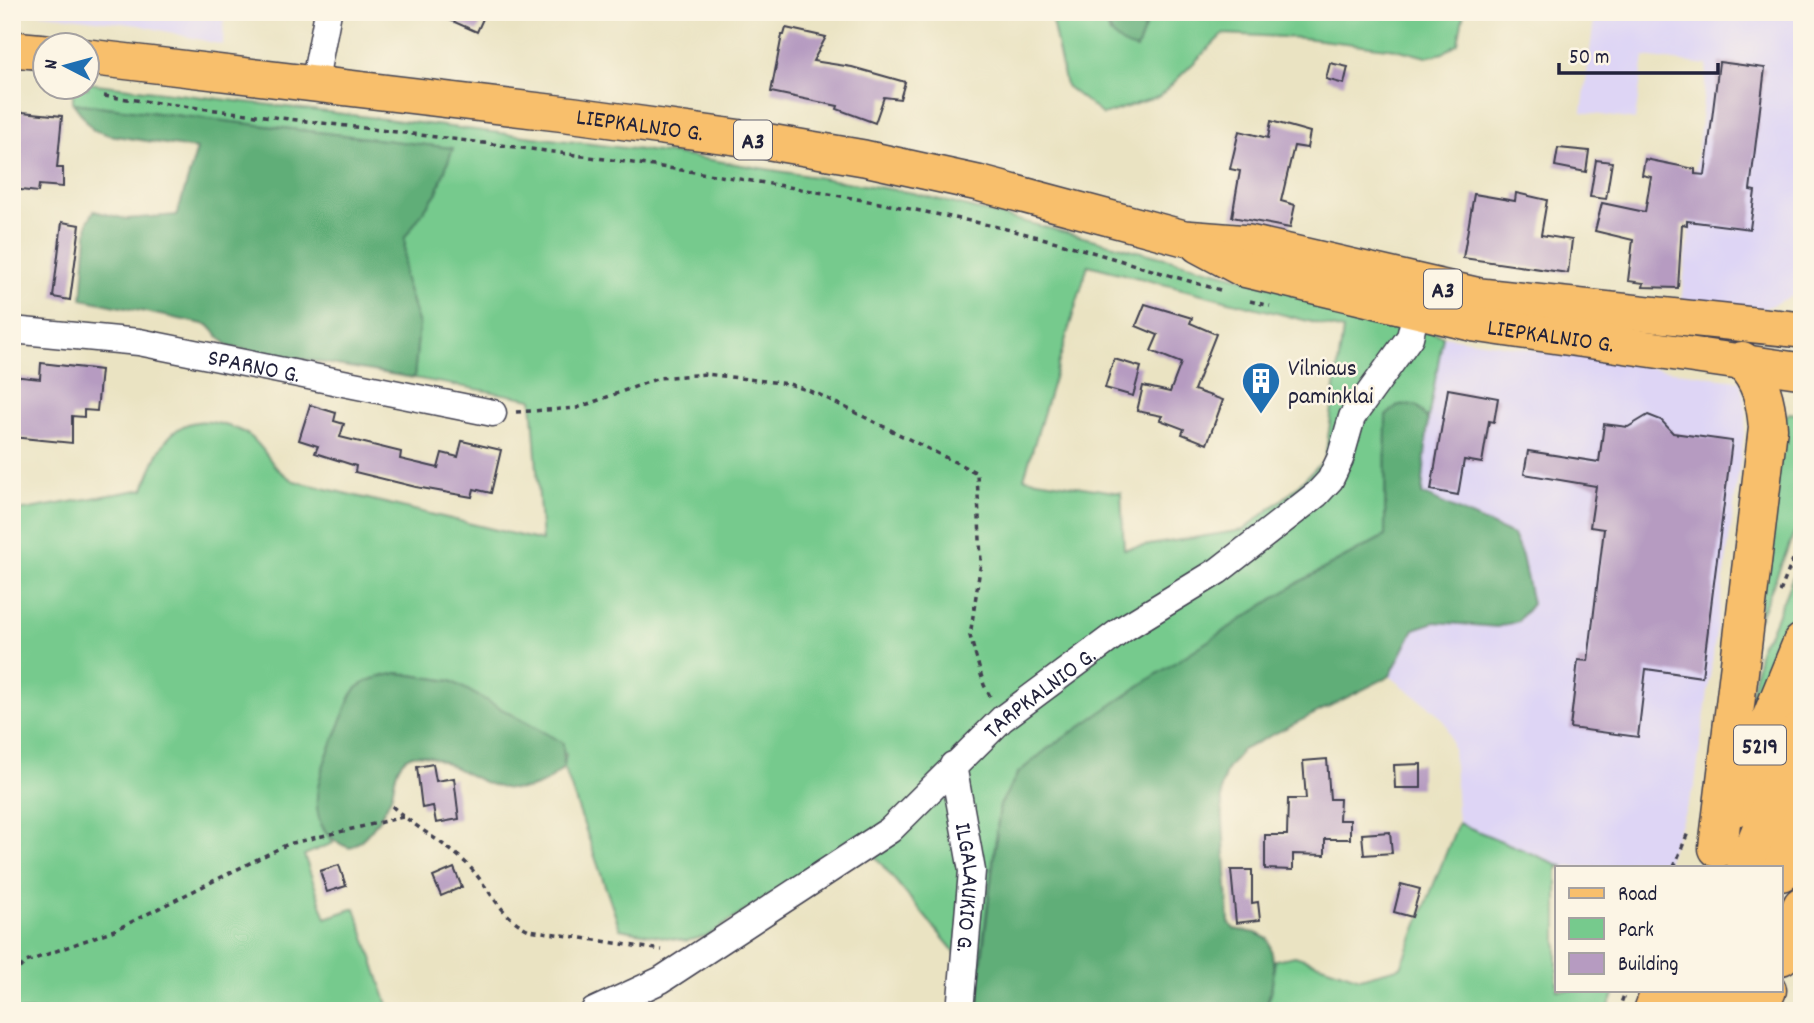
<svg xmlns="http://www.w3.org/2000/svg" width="1814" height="1023" font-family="Dekko,sans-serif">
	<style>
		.built { fill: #ded5f5 }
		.green { fill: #76ca8d; stroke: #4c7664; stroke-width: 2; fill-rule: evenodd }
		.forest { fill: #60ae78; stroke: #41685a; stroke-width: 2 }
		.building { fill: #b69bc1 }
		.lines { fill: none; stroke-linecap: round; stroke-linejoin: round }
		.minor-casing { stroke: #403f4f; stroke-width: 29 }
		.major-casing { stroke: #403f4f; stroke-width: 38 }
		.highway-casing { stroke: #403f4f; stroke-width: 41 }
		.path { stroke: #403f4f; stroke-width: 3.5; stroke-dasharray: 5 5; stroke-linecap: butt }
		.minor { stroke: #fff; stroke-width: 26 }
		.major { stroke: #f8bf6c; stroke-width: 35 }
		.highway { stroke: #f8bf6c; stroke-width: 38 }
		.labels { text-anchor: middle; stroke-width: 5; stroke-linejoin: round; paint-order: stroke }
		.shield { fill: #fcf5e5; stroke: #63616e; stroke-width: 2 }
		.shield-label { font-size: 23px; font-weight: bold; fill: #22223b }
		.street-label { font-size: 24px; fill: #22223b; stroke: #fcf5e5 }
		.poi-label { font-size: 24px; fill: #22223b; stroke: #fcf5e5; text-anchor: start }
	</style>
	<rect width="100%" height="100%" fill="#fcf5e5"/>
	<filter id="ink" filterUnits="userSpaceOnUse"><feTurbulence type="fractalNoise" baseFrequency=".0143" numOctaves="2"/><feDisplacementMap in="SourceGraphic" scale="14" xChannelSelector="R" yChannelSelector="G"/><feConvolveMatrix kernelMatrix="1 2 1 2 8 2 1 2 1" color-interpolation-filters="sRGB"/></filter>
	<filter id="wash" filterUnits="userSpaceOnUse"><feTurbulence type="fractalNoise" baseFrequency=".00686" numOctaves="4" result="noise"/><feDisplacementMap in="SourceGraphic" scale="28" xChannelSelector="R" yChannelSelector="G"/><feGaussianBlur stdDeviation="1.57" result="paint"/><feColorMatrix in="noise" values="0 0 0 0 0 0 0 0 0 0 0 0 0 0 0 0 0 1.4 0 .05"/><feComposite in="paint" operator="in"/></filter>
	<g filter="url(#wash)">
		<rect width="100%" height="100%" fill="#eae3c2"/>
		<g class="built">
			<path d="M28 12H224L223 45 139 25Z"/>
			<path d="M1595 12H1802V292L1760 310 1681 303 1707 65 1644 57 1635 120 1582 112Z"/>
			<path d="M1443 336 1740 381 1747 413 1695 784 1665 867H1564L1458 823 1453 749 1447 726 1436 712 1390 676 1414 629 1435 622 1497 627 1518 621 1483 520 1459 513 1422 494 1428 420Z"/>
		</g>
		<g class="green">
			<path d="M1050 12H1103L1110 34 1151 16V12H1464L1458 43 1443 53 1426 57 1396 49 1303 38 1223 34 1160 96 1103 115 1066 86Z"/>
			<path d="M88 83 674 154 913 193 1366 310 1443 336 1428 420 1417 406 1386 416 1385 536 1301 581 1046 750 1000 805 978 980 859 837 707 936 686 941 620 929 564 767 566 754 451 681 398 673 320 825 333 843 304 855 326 918 355 908 390 1011H12V512L144 489C157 449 174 409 224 425 236 428 249 433 257 443 274 461 268 465 294 481L542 541 532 399 414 378 419 325 404 276 405 237 437 192 452 148 73 103V88H88ZM1088 265 1343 330 1325 459 1288 495 1243 530 1124 549 1121 493 1024 478Z"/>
			<path d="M1790 413 1802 415V513L1759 620 1778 420Z"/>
			<path d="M1800 559C1814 590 1753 721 1739 758L1761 643 1770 633Z"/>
			<path d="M1458 823 1564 867H1557V990H1616L1607 1011H1264L1271 994 1275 960 1295 956 1360 978 1401 967Z"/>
		</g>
		<g class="forest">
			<path d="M1103 12H1151L1137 49C1114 44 1110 33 1103 12Z"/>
			<path d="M73 103 453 148 437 192 405 237 404 276 419 325 414 378 229 347 208 325 82 299 88 221 94 211 126 219 177 215 197 149 109 135 93 130Z"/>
			<path d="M1398 405 1417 406 1428 420 1422 494 1513 535 1522 556 1532 604 1518 621 1497 627 1435 622 1414 629 1390 676 1242 750 1226 771 1221 788 1229 922 1234 929 1256 933 1268 939C1277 964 1274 986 1264 1011H976L1000 805 1018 773 1046 750 1151 678 1301 581 1385 536 1386 416Z"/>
			<path d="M398 673 451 681 563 743 564 767C506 829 445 742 410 756 393 763 396 785 390 799 381 818 368 838 350 848 294 829 322 765 339 727 344 716 348 696 357 688 369 678 383 676 398 673Z"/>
		</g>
		<g id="blocks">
			<g class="building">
				<path d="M432 12H486L477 32Z"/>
				<path d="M786 28 826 37 813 61 852 67 905 82 900 99 884 97 875 123 837 109 838 106 771 92 782 35H784Z"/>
				<path d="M1719 62 1765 68 1750 190 1755 191 1750 229 1687 221V225L1682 224 1678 288 1643 287 1644 283 1628 281 1633 240 1595 231 1602 203 1645 212 1651 177 1642 175 1645 159 1695 169V174L1705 175Z"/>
				<path d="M1330 63 1348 67 1344 84 1326 79Z"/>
				<path d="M12 111 62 116 57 168H63V187L39 185 38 192 12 189Z"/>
				<path d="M1271 121 1310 132 1307 148 1294 146 1281 201 1295 205 1290 228 1232 217 1240 171 1230 169 1239 131 1268 138Z"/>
				<path d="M1558 148 1589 151 1586 172 1555 166Z"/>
				<path d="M1596 160 1612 162 1606 199 1590 197Z"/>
				<path d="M1516 193 1547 200 1541 235 1572 240 1568 273 1463 258 1474 194 1515 201Z"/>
				<path d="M62 222 80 225 70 300 53 297Z"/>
				<path d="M1145 304 1192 318 1190 323 1216 334 1194 390 1223 400 1207 444 1182 434 1184 429 1160 420 1162 416 1137 411 1143 386 1170 392 1181 363 1151 351 1158 335 1136 326Z"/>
				<path d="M1114 359 1141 367 1133 396 1105 388Z"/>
				<path d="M41 363 101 370 97 411 84 410V417L72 416V443L12 437V376L40 379Z"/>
				<path d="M1448 389 1498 398 1494 422 1489 421 1482 463 1464 460 1458 495 1431 490Z"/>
				<path d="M310 405 336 413 334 421 344 424 340 437 401 452 400 459 438 468 442 453 458 457 462 441 501 450 491 493 474 489 472 497 416 487 355 472 356 466 315 453 318 446 299 440Z"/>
				<path d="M1648 415 1661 420 1673 433 1732 441 1702 677 1646 669 1638 737 1570 728 1578 660 1588 661 1604 529 1590 527 1596 486 1524 474 1528 451 1599 462 1604 424 1628 427Z"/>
				<path d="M1327 759 1330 799H1340L1339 820H1350V839H1325V855L1293 854V870L1265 869V835H1287L1288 799H1306L1303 761Z"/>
				<path d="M433 764 436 781 454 778 459 819 436 823 433 806 422 808 417 767Z"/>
				<path d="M1421 764V788H1395L1394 765Z"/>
				<path d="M1390 832 1392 853 1364 855 1362 834Z"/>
				<path d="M339 865 346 886 327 892 320 871Z"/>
				<path d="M454 868 462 887 441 896 433 877Z"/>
				<path d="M1231 870H1252V903L1258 902 1260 920 1236 923Z"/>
				<path d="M1401 884 1420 889 1412 917 1394 912Z"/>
			</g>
		</g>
	</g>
	<g filter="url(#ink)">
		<use href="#blocks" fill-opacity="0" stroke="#403f4f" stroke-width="2"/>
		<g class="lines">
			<g class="minor-casing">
				<g id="minor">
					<path d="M314 85 328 12"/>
					<path id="s1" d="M12 330 139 342 493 413"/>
					<path id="s2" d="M953 765 972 871 960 1011"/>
					<path id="s3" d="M594 1011 661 980 890 830 1002 719 1123 629 1218 571 1317 494 1330 480 1340 459 1352 417 1410 337 1416 311"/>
				</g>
			</g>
			<g class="major-casing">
				<g id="major">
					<path d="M12 49 46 52"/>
					<path id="s4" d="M88 57 575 115 764 141 864 158 978 183 1184 238 1249 243 1480 296 1802 330"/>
					<path id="s5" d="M1198 245 1243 269 1475 324 1802 371"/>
				</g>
			</g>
			<g class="highway-casing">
				<g id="highway">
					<path d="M1735 807 1802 643"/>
					<path d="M1718 848 1768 428C1766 402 1761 379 1742 361"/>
					<path d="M1746 867 1802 730"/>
					<path d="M1781 872 1802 820"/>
					<path d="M1781 956 1802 906"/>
					<path d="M1653 1011 1661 990"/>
					<path d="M1688 1011 1697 990"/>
					<path d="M1725 1011 1733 990"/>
					<path d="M1758 1011 1767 990"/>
				</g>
			</g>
			<g class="path">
				<path d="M104 96C398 134 694 162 984 224 1063 241 1142 268 1220 290"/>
				<path d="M1250 301 1270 306"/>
				<path d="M516 412 577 408 659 378 706 374 789 384 818 394 977 473 981 562 970 636 984 685 991 698"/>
				<path d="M1780 592 1802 537"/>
				<path d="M392 806C414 827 444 842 466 863 489 886 498 915 529 930L662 950"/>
				<path d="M1674 867 1689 830"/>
				<path d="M12 975 26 962 117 929 288 844 403 817"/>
				<path d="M1618 1011 1626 990"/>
			</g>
			<use href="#minor" class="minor"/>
			<use href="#major" class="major"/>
			<use href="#highway" class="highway"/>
		</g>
	</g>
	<defs>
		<g id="building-pin" transform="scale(2.0125)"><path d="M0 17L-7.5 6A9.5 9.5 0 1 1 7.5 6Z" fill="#1f6fb2" stroke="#fcf5e5"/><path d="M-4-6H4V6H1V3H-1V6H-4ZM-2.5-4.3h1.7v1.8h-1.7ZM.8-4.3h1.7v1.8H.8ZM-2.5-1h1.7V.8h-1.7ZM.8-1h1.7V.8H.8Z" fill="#fff"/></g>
	</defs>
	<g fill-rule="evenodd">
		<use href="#building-pin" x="1261" y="381"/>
	</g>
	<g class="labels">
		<g class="shield">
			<rect x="734" y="120.5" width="38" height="39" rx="5"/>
			<rect x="1424" y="269.5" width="38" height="39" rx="5"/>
			<rect x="1734" y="725.5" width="52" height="39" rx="5"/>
		</g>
		<g class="shield-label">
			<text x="753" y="148">A3</text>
			<text x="1443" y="297">A3</text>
			<text x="1760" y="753">5219</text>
		</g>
		<g class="street-label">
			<text dy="8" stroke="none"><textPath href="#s4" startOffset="556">LIEPKALNIO G.</textPath></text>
			<text dy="8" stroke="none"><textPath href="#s5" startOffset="366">LIEPKALNIO G.</textPath></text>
			<text dy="8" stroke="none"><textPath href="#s1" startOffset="245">SPARNO G.</textPath></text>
			<text dy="8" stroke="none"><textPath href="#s3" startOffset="551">TARPKALNIO G.</textPath></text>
			<text dy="8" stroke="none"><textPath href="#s2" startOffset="124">ILGALAUKIO G.</textPath></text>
		</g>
		<g class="poi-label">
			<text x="1288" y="375">Vilniaus<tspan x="1288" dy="28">paminklai</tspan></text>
		</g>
	</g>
	<rect width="1814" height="1023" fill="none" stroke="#fcf5e5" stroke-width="42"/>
	<rect x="1555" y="866" width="228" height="126" fill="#fcf5e5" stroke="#a5a1a1" stroke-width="2"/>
	<rect x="1569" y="888" width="35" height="10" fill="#f8bf6c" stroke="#a5a1a1" stroke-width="2"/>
	<text x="1618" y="900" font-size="21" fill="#22223b">Road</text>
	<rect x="1569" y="918" width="35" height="21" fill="#76ca8d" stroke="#a5a1a1" stroke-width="2"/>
	<text x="1618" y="936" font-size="21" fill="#22223b">Park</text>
	<rect x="1569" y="953" width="35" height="21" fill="#b69bc1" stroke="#a5a1a1" stroke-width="2"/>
	<text x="1618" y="970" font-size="21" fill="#22223b">Building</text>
	<g transform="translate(66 66) rotate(276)"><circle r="33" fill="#fcf5e5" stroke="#a5a1a1" stroke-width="2"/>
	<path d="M0-5L12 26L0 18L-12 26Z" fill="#1f6fb2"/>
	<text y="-10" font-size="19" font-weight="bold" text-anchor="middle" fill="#22223b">N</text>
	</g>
	<path d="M1559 63v10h159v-10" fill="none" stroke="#22223b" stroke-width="3.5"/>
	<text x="1569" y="63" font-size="21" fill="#22223b" stroke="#fcf5e5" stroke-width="5" paint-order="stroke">50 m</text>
</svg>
